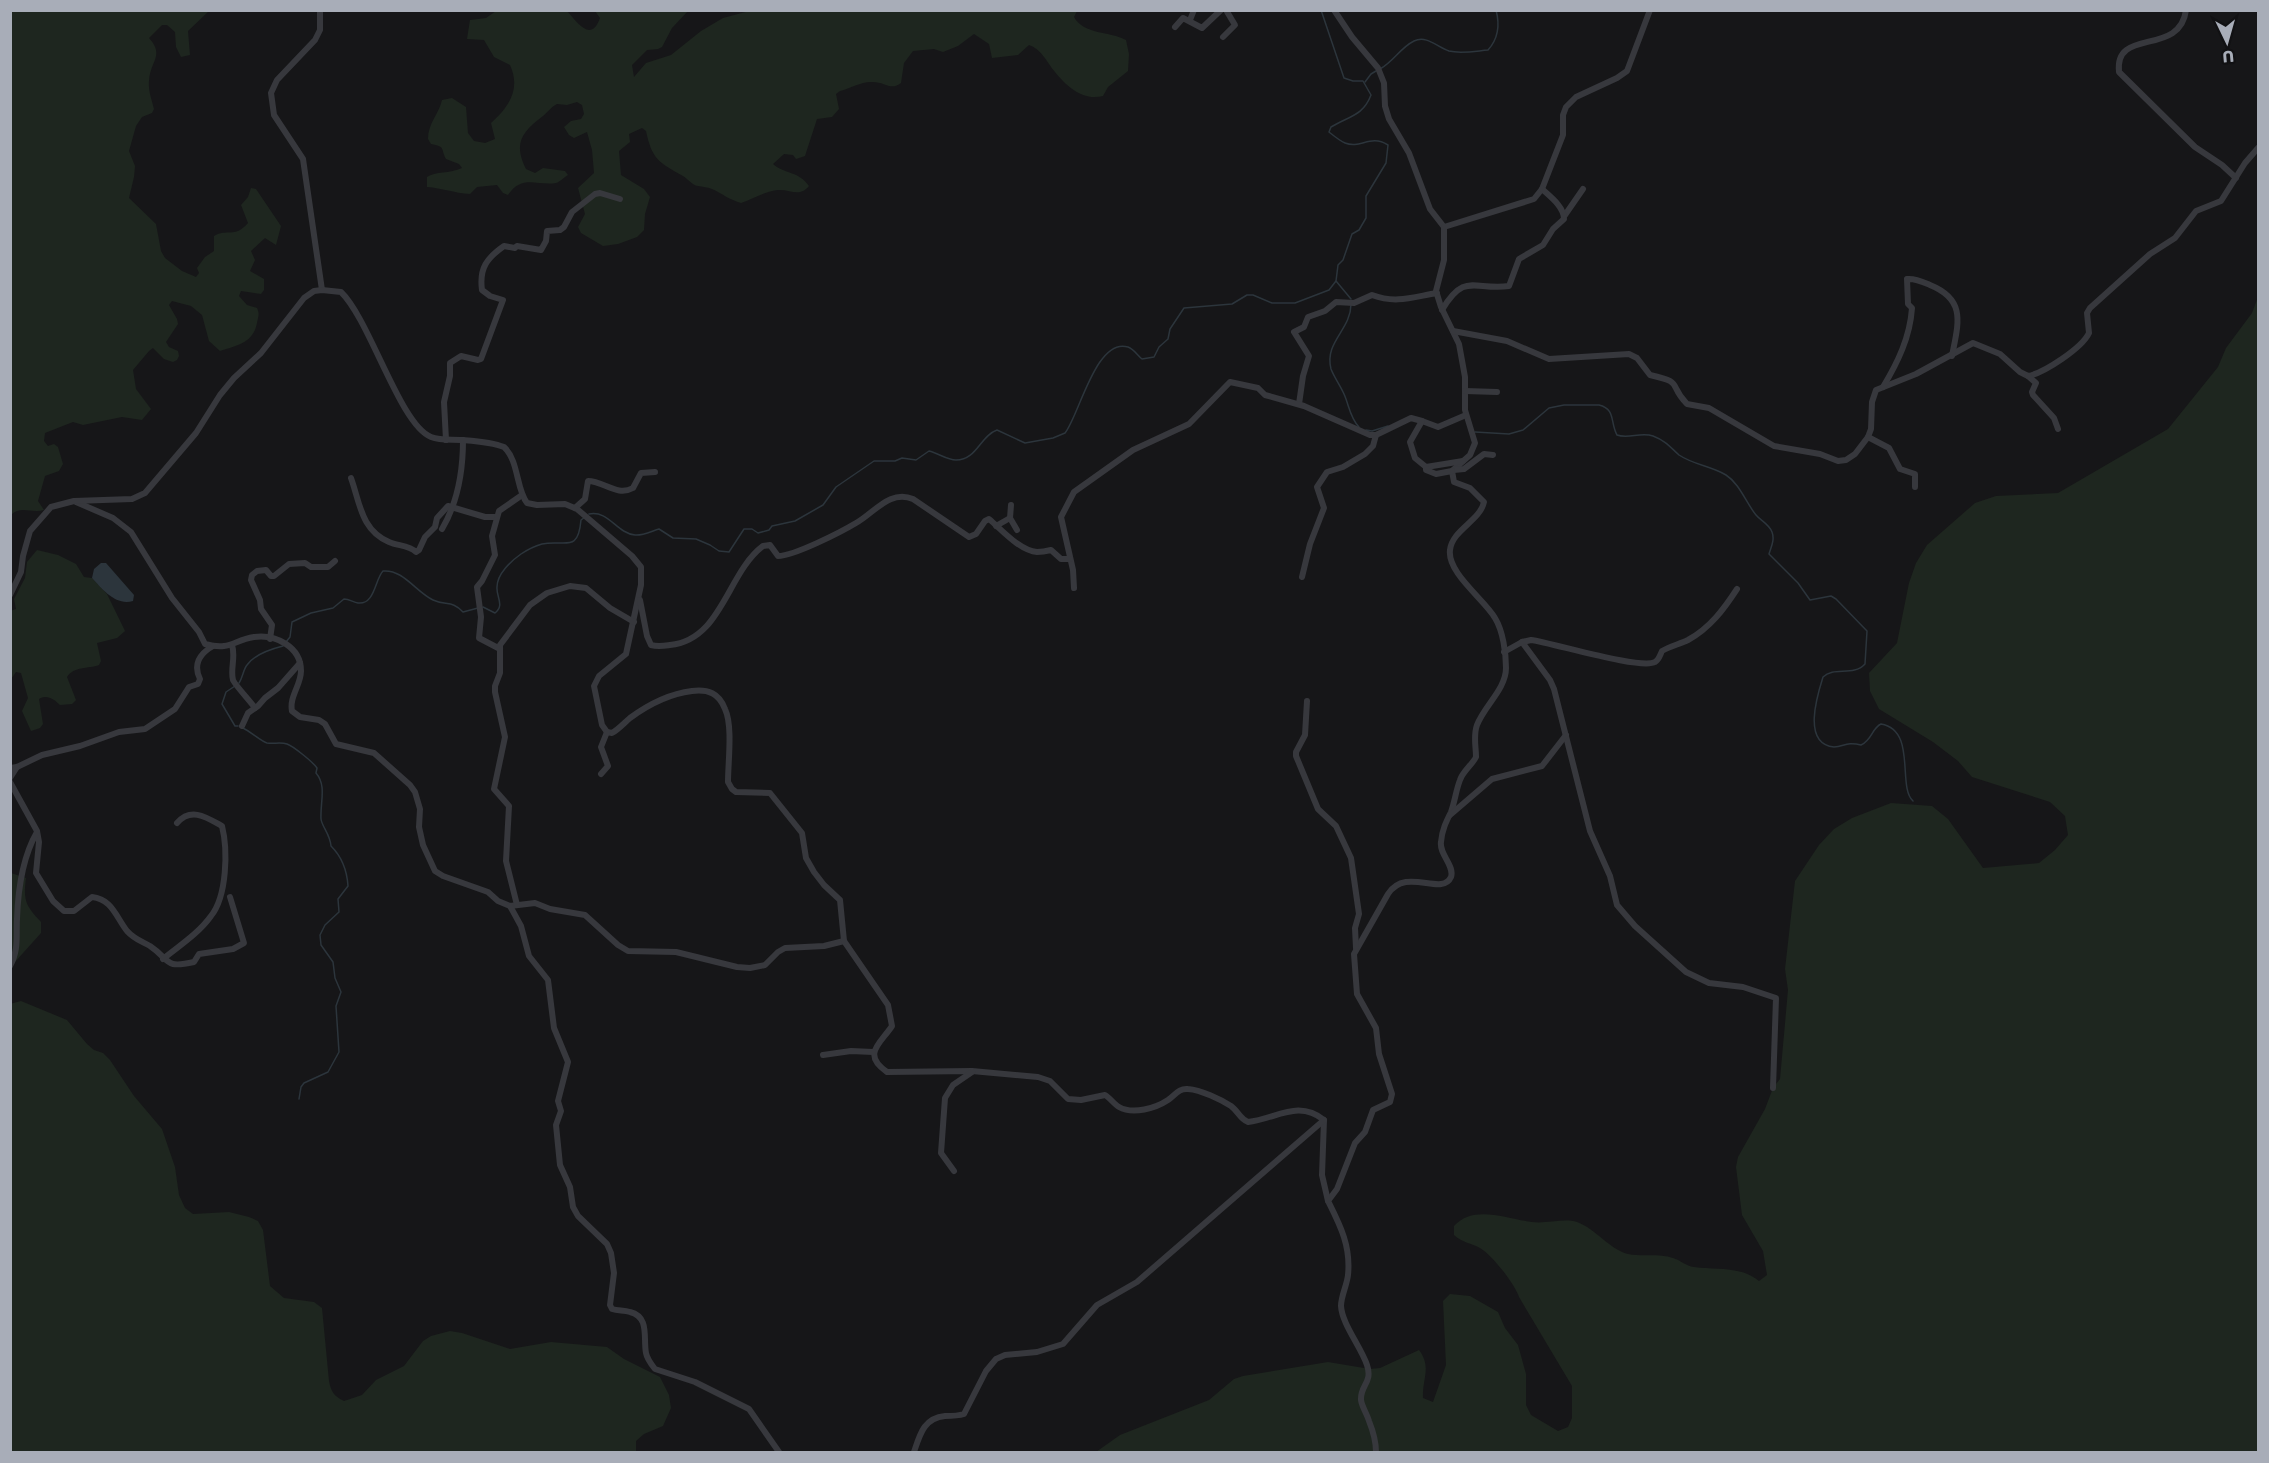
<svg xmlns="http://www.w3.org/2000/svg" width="2269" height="1463" font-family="Rubik,sans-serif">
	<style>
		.green { fill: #1e261f }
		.water { fill: #2c353c }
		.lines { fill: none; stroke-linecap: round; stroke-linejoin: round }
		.stream { stroke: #2c353c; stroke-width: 1.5 }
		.minor { stroke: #37383d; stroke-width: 6 }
	</style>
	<rect width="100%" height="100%" fill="#161618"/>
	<g class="green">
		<path d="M11 10 209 11 188 31 190 55 181 57 176 47 175 32 167 25H162L149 38C165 56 150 61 149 81 148 91 152 100 154 109L152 113 142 117 136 126 129 151 135 166 134 177 129 198 156 224 161 251 165 258 182 271 196 277 199 273 197 268 205 257 214 251V236C227 228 234 239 248 223L241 205 248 197 251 188 256 189 281 226 276 245 265 238 251 251 255 260 250 271 264 279V290L261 294 241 291 239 296 247 305 257 308C260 314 258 317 257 323 253 343 238 345 220 351L209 341 202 315 191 306 172 301 169 305 177 319 178 324 166 342 169 347 178 351 179 356 177 360 173 362 164 359 153 348 149 351 133 370 136 389 151 409 142 420 122 417 83 425 73 422 45 433 44 441 48 446 54 444 58 447 63 464 59 471 45 476 38 501 44 510C32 514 21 505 11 515Z"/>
		<path d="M753 10 1077 11 1074 17C1084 35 1110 31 1126 40L1129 54 1128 71 1108 87 1103 96C1083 101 1067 87 1055 72 1047 63 1042 49 1029 45L1018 55 992 58 989 44 974 34 958 46 943 52 934 49 913 51 904 63 901 83C891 91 885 82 873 82 862 81 851 88 840 91L836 94 839 109 832 117 817 119 805 156 796 159 793 155 784 154 773 164C784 174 799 171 809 186 799 198 791 189 778 190 766 191 752 199 741 203 728 199 723 194 712 189 707 187 703 187 698 186 692 185 688 179 683 176 658 162 652 159 646 131L642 128 629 134 630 142 619 151 621 175 644 189 650 197 645 214 644 230 637 237 618 244 603 246 581 233 578 227 585 214 578 188 594 173 592 150 587 132 574 138 569 135 564 127 571 121 581 119 584 114 582 105 577 102 567 105 557 104C551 107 548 112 543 116 522 132 513 143 526 169L535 173 543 168 565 171 568 175C564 177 560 182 556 183 537 186 522 174 508 195L503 193 497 185 477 187 470 194C454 193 442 188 427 187V177C435 171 450 174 462 168L459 164 446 159C440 147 446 147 431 144L428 139C428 123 439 114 442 100L452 98 466 107 468 133 474 141 485 143 495 139 491 123C509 107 521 89 510 65L494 57 484 40 467 39 470 20 486 18 496 11 564 10 567 11C578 23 591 43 600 18L595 11H688L672 28 662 47 658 49 647 50 632 65 634 77 646 63 671 55 701 31 723 18Z"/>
		<path d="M2258 297V1452H1096L1120 1435 1209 1400 1234 1379 1243 1376 1328 1362 1370 1369 1380 1368 1419 1350C1432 1367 1422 1379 1423 1398L1433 1402 1446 1365 1443 1301 1450 1294 1470 1296 1498 1312 1505 1328 1518 1345 1526 1374V1405L1531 1415 1558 1431 1568 1427 1572 1418V1386L1519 1297C1515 1284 1492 1255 1480 1248 1471 1243 1463 1243 1454 1235V1226C1474 1204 1507 1219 1532 1222 1546 1224 1564 1218 1577 1222 1596 1229 1609 1249 1628 1254 1642 1257 1659 1253 1673 1258 1680 1260 1686 1266 1694 1267 1716 1270 1741 1266 1759 1281L1767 1275 1763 1251 1742 1215 1736 1167 1738 1157 1765 1109 1773 1088 1780 1079 1788 990 1785 969 1795 881 1819 845 1834 829 1852 818 1891 803 1932 806 1948 819 1983 868 2039 863 2055 850 2068 835 2065 816 2050 802 1972 777 1958 761 1933 742 1879 709 1870 691 1869 673 1897 643 1909 583 1916 563 1927 545 1975 503 1996 496 2058 493 2168 429 2218 367 2226 348 2252 313Z"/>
		<path d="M37 550 58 555 76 564 84 577 92 578 107 594 125 631 117 638 97 643 101 661 99 665C88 669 74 666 67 677L76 700 72 704 60 705C54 699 47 694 39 699L43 724 40 728 31 731 22 711 28 698 21 673 16 672 11 679 10 611 16 609 14 599 25 578 27 562Z"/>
		<path d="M11 873 26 878C23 901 26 906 41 922V933L14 963 11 964Z"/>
		<path d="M21 1001 67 1020 87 1044 94 1050 103 1053 110 1060 134 1096 162 1129 175 1167 179 1195 185 1208 193 1214 229 1212 249 1217 258 1221 263 1230 270 1286 284 1298 314 1302 322 1308 329 1381C331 1392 334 1396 344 1401L362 1395 376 1380 404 1366 423 1341 431 1336 450 1331 462 1333 510 1349 551 1342 607 1347 624 1359 660 1377 669 1395 671 1408 663 1426 644 1434 636 1441V1452H11L10 1004Z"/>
	</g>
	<path class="water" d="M101 563H106L134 595 133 601C116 606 103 590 92 578L94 569Z"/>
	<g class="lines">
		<g class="stream">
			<path d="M1380 69C1394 61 1400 48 1414 41 1427 35 1437 47 1449 51 1461 54 1476 51 1488 50 1498 39 1500 25 1496 10"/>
			<path d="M1365 82 1371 74 1376 71"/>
			<path d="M1336 281 1351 299"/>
			<path d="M1351 304C1351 330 1324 342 1331 369 1334 377 1340 385 1344 394 1349 405 1350 418 1359 427"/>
			<path d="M1366 430 1372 431 1388 426"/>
			<path d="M1475 432 1509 434 1523 430 1549 408 1564 405H1599C1616 409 1610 423 1617 435 1628 439 1641 432 1653 436 1666 441 1670 447 1679 455 1694 465 1711 466 1726 475 1740 484 1746 503 1756 515 1761 521 1769 524 1772 532 1775 540 1771 547 1769 554L1798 583 1810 600 1831 596 1836 599 1867 631 1865 664C1853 677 1834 666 1823 677 1817 696 1802 744 1834 747 1844 747 1846 741 1861 745 1872 740 1872 728 1881 724 1917 730 1897 787 1913 801"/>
			<path d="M589 514C609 510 616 533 635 535 642 536 652 531 659 529L673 538 696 539 710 545 719 551 729 552 744 529H752L758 533 769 530 772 526 795 521 823 505 836 487 874 461H895L902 458 916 460 929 451C938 453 947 460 956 460 977 460 980 436 997 430L1025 443 1053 438 1065 433C1079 416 1096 337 1128 347 1134 349 1138 356 1142 359L1154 357 1159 347 1168 339 1170 329 1184 308 1232 304 1247 295H1253L1272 303H1295L1329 290 1336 281 1338 265 1343 260 1352 234 1359 230 1366 218V196L1386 163 1388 145C1370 134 1361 149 1345 143 1340 141 1334 136 1329 132L1331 127C1349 116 1363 116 1371 95L1363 81H1353L1344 78 1321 10"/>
			<path d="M483 607 495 613C505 605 496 597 497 587 497 574 511 561 521 554 527 550 535 546 542 544 565 539 578 554 581 520L585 517"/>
			<path d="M286 642 290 637 292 622 311 613 333 608 344 599C349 599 353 602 358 603 375 605 375 579 383 571 403 569 416 592 433 600 446 606 452 600 463 612L478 608"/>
			<path d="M239 683C243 677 243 670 247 665 254 655 271 649 283 646"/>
			<path d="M235 686 226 692 222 704 235 726H238"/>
			<path d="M243 728C251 732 262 742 267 743 274 744 281 742 287 744 293 746 313 762 317 768L316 773C327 786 320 802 321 819 322 827 330 834 331 846 342 857 347 870 348 886L338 899 339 912 325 925 320 935 321 945 333 962 335 978 341 992 336 1006 339 1052 328 1072 304 1083 301 1087 299 1099"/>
		</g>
		<g class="minor">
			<path d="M320 10V30L315 40 277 80 271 93 274 115 303 159 322 290"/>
			<path d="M1334 10 1352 37 1378 68 1384 83 1385 106 1389 119 1409 153 1430 209 1444 227V260L1436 291 1441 307 1459 344 1465 377V410L1475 443 1470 455 1452 471 1454 482 1470 488 1484 502C1480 521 1452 530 1450 550 1447 573 1485 600 1495 618 1503 631 1506 653 1506 668 1506 689 1484 706 1477 725 1473 736 1476 746 1476 757 1472 765 1463 771 1460 780 1456 790 1455 801 1451 812 1446 822 1442 830 1441 842 1439 854 1455 866 1451 877 1442 897 1406 866 1388 894L1354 954 1357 994 1376 1028 1379 1054 1392 1094 1390 1102 1373 1110 1365 1132 1355 1143 1337 1189 1328 1201C1340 1225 1351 1246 1348 1275 1347 1285 1341 1296 1341 1306 1342 1324 1361 1347 1367 1365 1373 1383 1360 1385 1361 1400 1362 1407 1367 1414 1369 1421 1373 1431 1376 1442 1376 1452"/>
			<path d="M2186 10C2180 57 2114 27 2119 72L2195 147 2222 165 2236 178"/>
			<path d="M1190 20 1194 10"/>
			<path d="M1175 27 1183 18 1202 28 1221 10"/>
			<path d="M1223 37 1235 25 1226 10"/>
			<path d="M1565 215 1583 189"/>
			<path d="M1444 227 1534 199 1542 189 1563 135V115L1566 107 1576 97 1617 78 1627 71 1650 10"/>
			<path d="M1442 310C1465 271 1475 291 1509 286L1519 259 1543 245 1553 229 1564 219C1564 207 1551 197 1542 189"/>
			<path d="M1453 331 1507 341 1549 359 1629 354 1637 358 1650 375C1685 383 1667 383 1687 404L1709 408 1774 446 1820 454 1838 461 1846 460 1855 454 1868 437 1871 429 1872 402 1876 390 1916 374 1973 343 2000 354 2020 372 2028 376C2044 373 2082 348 2089 333L2087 313 2090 308 2150 254 2175 238 2196 211 2221 201 2245 163 2258 148"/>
			<path d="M2028 376 2036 383 2032 392 2033 395 2054 418 2058 429"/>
			<path d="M1883 387C1898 362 1910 337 1912 308L1908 304 1907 279C1915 278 1923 282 1930 285 1967 300 1958 324 1952 356"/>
			<path d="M1465 391 1497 392"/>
			<path d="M1299 404 1303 376 1309 356 1294 332 1304 327 1308 317 1325 311 1336 302 1354 303 1372 295C1396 304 1413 297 1437 293"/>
			<path d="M1422 421 1438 427 1466 415"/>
			<path d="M1868 437 1889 448 1900 469 1915 474V487"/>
			<path d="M446 440 444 402 450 376V363L461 356 478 360 481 359 503 300 490 296 482 290C479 268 487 258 504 246L515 248 517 246 541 250 546 241 547 231 560 230 564 227 572 212 595 194 600 193 620 199"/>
			<path d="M1426 467 1463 461"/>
			<path d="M1454 470 1464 469 1484 454 1493 455"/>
			<path d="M351 478C360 503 361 530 389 542 398 546 409 545 416 552L419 550 425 537 435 527 437 518 448 506 485 517H496"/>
			<path d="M76 502 113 518 131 532 172 598 199 632 205 644C231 651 233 640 254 637 276 634 301 647 301 671 301 685 289 697 292 711L300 717 319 720 325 724 336 744 374 753 410 785 415 792 420 809 419 827 423 845 435 871 443 876 488 892 498 901 510 906 535 903 550 909 585 915 618 945 628 951 676 952 737 967 750 968 765 965 778 952 785 948 824 946 844 941"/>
			<path d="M1011 505 1010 518 1017 530"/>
			<path d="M575 508 585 499 588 481C604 481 617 497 633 488L641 473 655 472"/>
			<path d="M996 526 1010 518"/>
			<path d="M442 529C458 502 463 471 463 440"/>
			<path d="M1302 577 1310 544 1324 508 1317 487 1327 472 1343 467 1365 454 1373 446 1376 435"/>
			<path d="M1074 588 1073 570 1061 517 1074 492 1133 450 1189 424 1230 382 1258 388 1265 395 1304 406 1370 435H1376L1411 418 1422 421 1410 442 1415 458 1426 467V470L1436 474 1452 471"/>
			<path d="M10 595 21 572 23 556 30 531 51 507 74 501 132 499 145 493 196 433 220 395 234 378 261 353 304 298 314 291 322 290 341 292C370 320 400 425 431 437 441 441 452 439 463 440 476 441 492 442 504 447 519 461 516 489 527 503L537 505 565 504 577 509 632 556 641 567V585L626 654 599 676 594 686 602 725 607 732 612 733C619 729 624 723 630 718 649 704 668 694 692 691 708 689 719 693 725 709 733 726 728 762 728 782L732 789 736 792 770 793 802 833 806 858 814 872 824 885 840 900 844 941 888 1005 892 1026C881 1043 861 1054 887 1072L972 1071 1038 1077 1050 1081 1068 1099 1081 1100 1105 1095C1110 1098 1114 1104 1119 1107 1133 1115 1156 1108 1168 1100 1175 1095 1179 1088 1188 1089 1201 1090 1220 1099 1231 1106 1238 1111 1240 1119 1248 1122 1276 1119 1298 1099 1324 1120L1322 1175 1328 1201"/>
			<path d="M640 600 647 636 651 645C658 647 663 646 670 645 722 640 727 573 763 546L770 545 778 556C794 556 841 532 856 523 874 513 890 489 913 499L969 537 976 534 985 521 989 519C1001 529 1020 551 1037 552 1041 552 1047 551 1051 550L1061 559H1070"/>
			<path d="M270 639 272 625 261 609 260 600 251 580 252 575 257 571 266 570 271 576H274L289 564 305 563 311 567H328L335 561"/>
			<path d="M1522 642 1550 680 1554 689 1590 831 1610 876 1617 905 1635 926 1686 972 1709 983 1743 987 1776 998 1773 1088"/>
			<path d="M232 645C236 657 230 669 233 680 235 685 251 702 255 708"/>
			<path d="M500 649 479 638 481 617 477 587 482 581 495 555 492 536 499 511 522 495"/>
			<path d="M1504 652 1522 642 1531 640C1553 643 1641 670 1655 662 1659 660 1660 655 1662 651 1671 646 1680 644 1688 640 1710 628 1724 609 1737 589"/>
			<path d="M1307 701 1305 735 1296 752V756L1318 809 1336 826 1351 858 1359 914 1355 928 1356 948"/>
			<path d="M242 726 248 713 258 706 265 698 278 688 300 663"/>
			<path d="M10 768 17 767 42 755 80 746 119 732 145 729 175 709 189 687 198 684 200 679C193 665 199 654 213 646"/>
			<path d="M601 774 608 766 601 747 607 732"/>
			<path d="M10 778 17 767"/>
			<path d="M10 782 37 831 39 842 36 873 53 901 64 911H74L92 897C112 899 116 917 127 931 134 939 141 941 150 946 171 960 163 969 194 962L199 954 233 949 244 943 230 897"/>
			<path d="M1450 815 1492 779 1542 766 1566 735"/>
			<path d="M517 905 506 861 509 806 494 789 505 737 495 692V686L500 673V645L530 605 547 593 570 586 586 588 610 608 634 622"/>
			<path d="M510 906 521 926 529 956 548 980 554 1028 568 1062 558 1101 561 1111 556 1125 560 1165 570 1187 573 1207 578 1216 607 1244 611 1253 614 1273 610 1305 612 1309C618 1311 624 1310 630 1312 650 1317 643 1338 646 1353 647 1359 651 1364 655 1369L695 1382 749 1409 779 1452"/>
			<path d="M163 959C179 946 199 933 211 916 227 896 228 850 222 826 206 817 191 807 177 823"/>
			<path d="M10 966C19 950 16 936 17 919 18 889 22 858 37 832"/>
			<path d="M823 1055 851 1051 873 1052"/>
			<path d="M954 1171 941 1153 945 1098 953 1085 972 1072"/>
			<path d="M914 1452C920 1434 924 1418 945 1416 952 1416 958 1416 964 1414L986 1371 996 1359 1005 1355 1037 1352 1063 1344 1097 1305 1137 1282 1324 1120"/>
		</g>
	</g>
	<rect width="2269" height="1463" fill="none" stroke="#a8adb8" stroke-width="24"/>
	<g transform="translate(2227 42) rotate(175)" stroke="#111113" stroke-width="4.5" paint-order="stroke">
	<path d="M0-4.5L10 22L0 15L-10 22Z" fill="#a8adb8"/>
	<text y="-9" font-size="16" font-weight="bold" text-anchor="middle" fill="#a8adb8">U</text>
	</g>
</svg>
